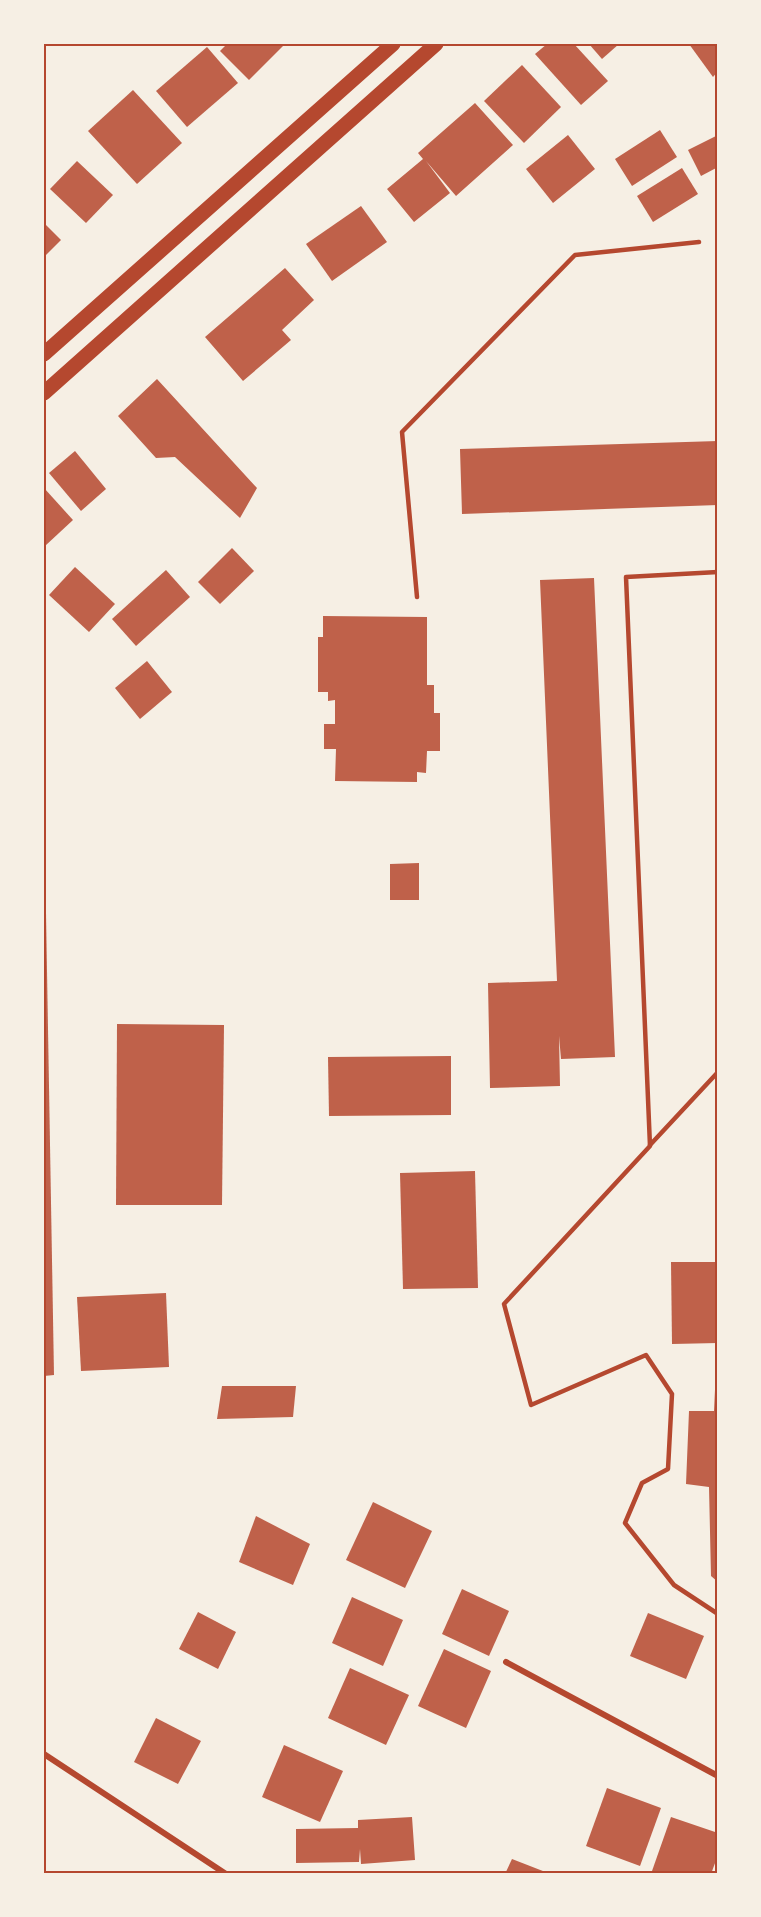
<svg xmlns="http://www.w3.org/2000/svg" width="761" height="1917" font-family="Lato,sans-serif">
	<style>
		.building { fill: #bf614a }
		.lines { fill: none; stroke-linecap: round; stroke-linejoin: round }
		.service { stroke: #b5482f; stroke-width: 4.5 }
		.minor { stroke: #b5482f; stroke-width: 6 }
		.primary { stroke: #b5482f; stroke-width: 15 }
		.neatline { fill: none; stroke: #b5482f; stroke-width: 2 }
	</style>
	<rect width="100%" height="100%" fill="#f6efe4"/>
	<g class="building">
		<path d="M227 44H285L249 80 220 51Z"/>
		<path d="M547 44H574L608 81 581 105 535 54Z"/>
		<path d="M589 44H619L602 59Z"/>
		<path d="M689 44H718V71L713 77Z"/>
		<path d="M207 47 238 83 187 127 156 91Z"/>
		<path d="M522 65 561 107 524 143 484 101Z"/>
		<path d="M133 90 182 143 137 184 88 131Z"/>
		<path d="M475 103 513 145 456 196 426 161 450 193 414 222 387 189 423 159 418 153Z"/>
		<path d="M660 130 677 157 632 186 615 159Z"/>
		<path d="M568 135 595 169 553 203 526 169Z"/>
		<path d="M718 135V167L701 176 688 150Z"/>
		<path d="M77 161 113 195 86 223 50 189Z"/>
		<path d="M682 168 698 194 653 222 637 196Z"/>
		<path d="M361 206 387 242 332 281 306 244Z"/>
		<path d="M44 223 61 240 44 257Z"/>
		<path d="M285 268 314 300 282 330 291 340 243 381 205 337Z"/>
		<path d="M157 379 257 488 240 518 175 457 156 458 118 416Z"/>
		<path d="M718 441V505L462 514 460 449Z"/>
		<path d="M75 451 106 489 81 511 49 473Z"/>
		<path d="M44 488 73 520 45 546 44 545Z"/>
		<path d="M232 548 254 571 220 604 198 582Z"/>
		<path d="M75 567 115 604 89 632 49 595Z"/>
		<path d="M166 570 190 597 136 646 112 619Z"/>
		<path d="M594 578 615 1057 561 1059 559 1036 560 1086 490 1088 488 983 557 981 540 580Z"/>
		<path d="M323 616 427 617V685H434V713H440V751H427L426 773 417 772V782L335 781 336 749H324V724H335V700L328 701V692H318V637H323Z"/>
		<path d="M147 661 172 692 140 719 115 688Z"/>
		<path d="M419 863V900H390V864Z"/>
		<path d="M44 913H46L54 1375 44 1376Z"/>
		<path d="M117 1024 224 1025 222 1205H116Z"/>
		<path d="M451 1056V1115L329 1116 328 1057Z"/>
		<path d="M475 1171 478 1288 403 1289 400 1173Z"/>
		<path d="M671 1262H718V1343L672 1344Z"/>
		<path d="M166 1293 169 1367 81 1371 77 1297Z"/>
		<path d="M716 1368H718V1582L711 1576 709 1487 686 1484 689 1411H714Z"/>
		<path d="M222 1386H296L293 1417 217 1419Z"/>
		<path d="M373 1502 432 1531 405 1588 346 1560Z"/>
		<path d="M256 1516 310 1544 293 1585 239 1562Z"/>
		<path d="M462 1589 509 1611 489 1656 442 1634Z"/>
		<path d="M352 1597 403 1620 383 1666 332 1643Z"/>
		<path d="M198 1612 236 1632 218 1669 179 1649Z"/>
		<path d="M648 1613 704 1636 686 1679 630 1656Z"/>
		<path d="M444 1649 491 1671 466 1728 418 1706Z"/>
		<path d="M350 1668 409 1695 386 1745 328 1718Z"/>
		<path d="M156 1718 201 1741 178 1784 134 1762Z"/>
		<path d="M284 1745 343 1771 320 1822 262 1797Z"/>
		<path d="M607 1788 661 1808 640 1866 586 1846Z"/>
		<path d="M412 1817 415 1860 361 1864 360 1849 359 1862 296 1863V1829L358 1828V1820Z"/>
		<path d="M671 1817 718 1833V1855L711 1874H659L652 1871Z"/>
		<path d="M512 1859 548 1873V1874H505Z"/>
	</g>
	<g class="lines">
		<g class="service">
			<path d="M718 572 626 577 650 1146 504 1304 531 1405 646 1355 672 1394 668 1469 642 1483 625 1523 674 1585 718 1614"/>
			<path d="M417 597 402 432 575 255 699 242"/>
			<path d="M650 1145 718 1072"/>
		</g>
		<g class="minor">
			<path d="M506 1662 718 1776"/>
			<path d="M44 1754 226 1874"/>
		</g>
		<g class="primary">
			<path d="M44 354 393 44"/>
			<path d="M44 393 436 44"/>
		</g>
	</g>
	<rect width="761" height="1917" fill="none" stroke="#f6efe4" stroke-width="90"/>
	<rect x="45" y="45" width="671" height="1827" class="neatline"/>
</svg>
